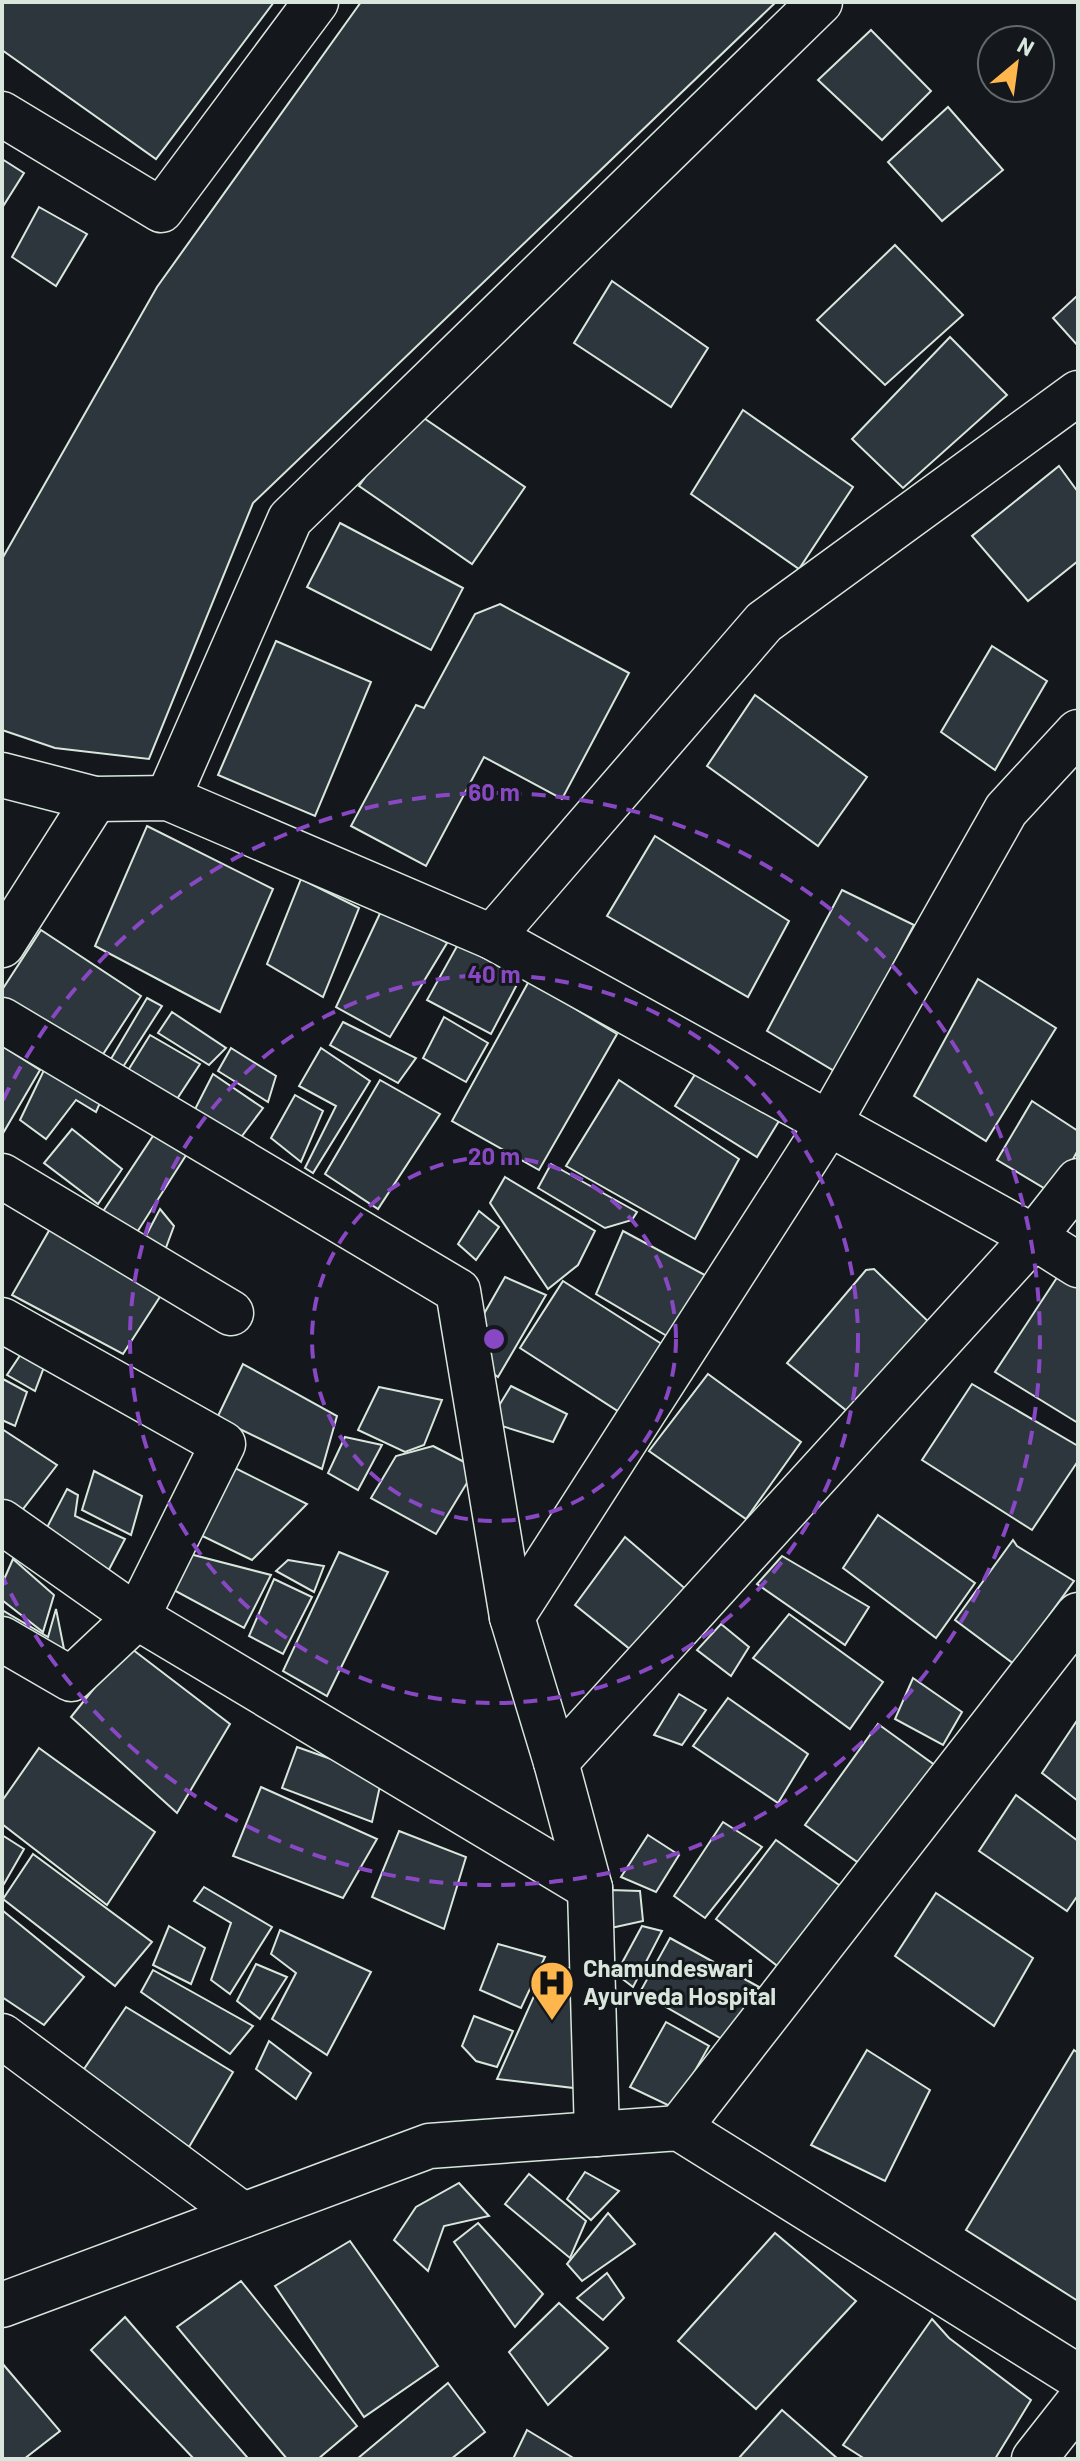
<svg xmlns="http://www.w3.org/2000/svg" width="1080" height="2461" font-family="Barlow,sans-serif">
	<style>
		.building { fill: #2c363c; stroke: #d8e6dc; stroke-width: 2 }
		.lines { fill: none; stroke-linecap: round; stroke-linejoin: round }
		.minor-casing { stroke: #d8e6dc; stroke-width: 47 }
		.tertiary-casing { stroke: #d8e6dc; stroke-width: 47 }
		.minor { stroke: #14181c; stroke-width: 44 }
		.tertiary { stroke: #14181c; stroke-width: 44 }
		.ring { fill: none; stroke: #8948c3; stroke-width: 4; stroke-dasharray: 14 10 }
		.labels { text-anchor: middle; stroke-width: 6; stroke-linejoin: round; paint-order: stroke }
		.poi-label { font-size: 24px; font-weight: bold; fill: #d8e6dc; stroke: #14181c; text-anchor: start }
		.centre { fill: #8948c3; stroke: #14181c; stroke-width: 4 }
		.ring-label { font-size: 24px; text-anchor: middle; font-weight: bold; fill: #8948c3; stroke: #14181c; stroke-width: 6; stroke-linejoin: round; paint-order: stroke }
	</style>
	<rect width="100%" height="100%" fill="#14181c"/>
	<g class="building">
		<path d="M2 2H274L156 159 2 50Z"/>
		<path d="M361 2H776L253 503 149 759 55 748 2 730V559L157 287Z"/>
		<path d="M871 30 931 91 882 140 818 80Z"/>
		<path d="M948 107 1003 170 942 221 888 162Z"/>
		<path d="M2 159 24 173 2 208Z"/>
		<path d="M39 207 87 234 56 286 12 257Z"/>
		<path d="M895 245 963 315 885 385 817 320Z"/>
		<path d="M612 281 708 348 671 407 574 343Z"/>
		<path d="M1078 295V346L1053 318Z"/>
		<path d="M950 337 1007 395 903 488 852 439Z"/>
		<path d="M412 410 525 487 472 564 359 486Z"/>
		<path d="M743 410 853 487 799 569 691 494Z"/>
		<path d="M1059 466 1078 492V561L1028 601 972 536Z"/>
		<path d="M340 523 463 588 431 650 307 587Z"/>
		<path d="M500 604 629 673 562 799 484 757 426 866 351 826 416 705 424 708 475 614Z"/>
		<path d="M276 641 371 682 315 816 218 775Z"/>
		<path d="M992 646 1047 681 995 770 941 732Z"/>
		<path d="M755 695 867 777 818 846 707 766Z"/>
		<path d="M147 826 273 889 220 1012 95 946Z"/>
		<path d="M655 836 789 921 748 997 607 916Z"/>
		<path d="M301 879 359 908 323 997 267 964Z"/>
		<path d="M842 890 914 925 836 1072 767 1031Z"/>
		<path d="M383 907 447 943 390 1037 336 1007Z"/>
		<path d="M41 930 141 996 96 1065 2 1005V990Z"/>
		<path d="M461 939 524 971 491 1034 427 1000Z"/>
		<path d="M978 979 1056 1028 986 1141 914 1096Z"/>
		<path d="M529 981 617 1034 539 1170 452 1121Z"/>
		<path d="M147 998 162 1006 121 1070 108 1064Z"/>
		<path d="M172 1012 226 1048 209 1065 158 1033Z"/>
		<path d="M444 1017 488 1043 466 1082 423 1058Z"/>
		<path d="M343 1022 416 1058 398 1083 330 1045Z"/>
		<path d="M150 1035 200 1064 171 1108 124 1077Z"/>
		<path d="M2 1046 40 1070 2 1135Z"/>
		<path d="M231 1048 276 1076 268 1102 218 1071Z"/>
		<path d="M321 1048 370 1081 313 1173 305 1168 336 1106 299 1086Z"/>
		<path d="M701 1065 782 1116 757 1157 675 1106Z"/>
		<path d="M46 1066 106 1089 96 1112 76 1100 46 1139 20 1120Z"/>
		<path d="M213 1074 263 1108 236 1144 190 1119Z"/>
		<path d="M380 1080 440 1114 378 1209 325 1174Z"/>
		<path d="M619 1080 739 1159 695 1239 566 1166Z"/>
		<path d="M295 1095 323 1111 301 1162 271 1138Z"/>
		<path d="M1032 1101 1078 1131V1150L1054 1194 997 1160Z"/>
		<path d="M159 1127 190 1149 134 1237 100 1216Z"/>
		<path d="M72 1129 122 1169 98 1204 44 1163Z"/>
		<path d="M551 1164 637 1212 632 1220 605 1228 538 1188Z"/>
		<path d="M505 1177 595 1231 578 1265 548 1289 490 1203Z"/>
		<path d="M160 1209 174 1226 161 1261 140 1247Z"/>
		<path d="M479 1211 499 1227 476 1260 458 1244Z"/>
		<path d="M54 1222 165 1289 123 1354 12 1295Z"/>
		<path d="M623 1231 714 1280 677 1342 596 1294Z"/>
		<path d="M874 1269 935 1328 857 1419 787 1363 866 1270Z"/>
		<path d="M1062 1270 1078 1280V1423L995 1372Z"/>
		<path d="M505 1277 546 1295 498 1377 477 1362 473 1333Z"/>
		<path d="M563 1281 668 1348 624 1415 520 1348Z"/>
		<path d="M23 1351 44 1367 35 1391 7 1375Z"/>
		<path d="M243 1364 337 1416 322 1469 217 1418Z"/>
		<path d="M708 1374 801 1442 746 1519 649 1451Z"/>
		<path d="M3 1379 27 1392 15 1426 2 1420Z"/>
		<path d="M972 1384 1078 1446V1461L1032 1530 922 1460Z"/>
		<path d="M511 1386 567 1414 553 1442 489 1422Z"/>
		<path d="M379 1387 442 1400 424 1445 405 1452 358 1430Z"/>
		<path d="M2 1429 57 1465 13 1522 2 1513Z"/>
		<path d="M345 1437 382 1445 358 1490 328 1473Z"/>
		<path d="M433 1446 476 1468 436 1534 371 1498 396 1456Z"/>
		<path d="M225 1463 307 1504 252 1560 192 1531Z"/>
		<path d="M94 1471 142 1496 131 1535 82 1510Z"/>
		<path d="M67 1489 78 1495 75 1516 125 1539 104 1579 40 1541Z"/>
		<path d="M878 1515 975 1583 936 1638 843 1568Z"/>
		<path d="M625 1537 688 1591 636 1654 575 1605Z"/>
		<path d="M1013 1540 1017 1546 1074 1581 1014 1664 955 1620Z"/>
		<path d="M182 1552 271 1575 244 1628 170 1588Z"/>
		<path d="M339 1552 388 1572 327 1696 283 1671Z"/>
		<path d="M782 1556 869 1607 845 1645 757 1584Z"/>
		<path d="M13 1559 54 1595 43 1632 2 1600V1584Z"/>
		<path d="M288 1560 324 1566 314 1592 276 1571Z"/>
		<path d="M274 1579 312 1597 283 1654 249 1636Z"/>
		<path d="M56 1609 69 1674 2 1630V1610L48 1637Z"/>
		<path d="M789 1614 883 1682 850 1729 753 1658Z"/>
		<path d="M721 1624 749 1647 731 1676 697 1650Z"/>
		<path d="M128 1646 230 1724 177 1813 71 1717Z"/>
		<path d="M913 1678 962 1712 943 1745 895 1719Z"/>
		<path d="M679 1694 706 1710 682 1745 654 1735Z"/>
		<path d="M728 1698 808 1754 778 1803 693 1746Z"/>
		<path d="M1078 1719V1801L1042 1773Z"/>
		<path d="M878 1724 943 1771 870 1871 805 1825Z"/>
		<path d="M297 1747 382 1777 372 1822 282 1788Z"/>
		<path d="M39 1748 155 1832 107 1905 2 1824V1801Z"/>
		<path d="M261 1787 377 1839 343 1898 233 1856Z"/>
		<path d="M1016 1795 1078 1841V1895L1067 1911 979 1851Z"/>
		<path d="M723 1822 762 1847 705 1918 674 1896Z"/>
		<path d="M399 1831 466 1857 444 1929 372 1897Z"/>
		<path d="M2 1835 24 1849 4 1884 2 1883Z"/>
		<path d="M648 1835 679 1855 656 1892 621 1877Z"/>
		<path d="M776 1840 846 1890 784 1971 716 1919Z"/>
		<path d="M33 1854 152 1942 115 1986 3 1899Z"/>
		<path d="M204 1887 272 1927 230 1994 211 1980 231 1923 194 1901Z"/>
		<path d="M610 1890 640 1891 643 1921 611 1928Z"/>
		<path d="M936 1893 1033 1958 994 2026 895 1956Z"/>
		<path d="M2 1910 84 1977 44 2025 2 1997Z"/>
		<path d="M169 1926 205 1948 191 1984 153 1965Z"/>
		<path d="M642 1926 662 1931 633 1987 616 1974Z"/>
		<path d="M280 1930 371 1972 327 2055 272 2019 296 1973 271 1954Z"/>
		<path d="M670 1938 759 1987 727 2042 640 1992Z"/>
		<path d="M498 1944 545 1957 521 2008 480 1990Z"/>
		<path d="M256 1964 287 1977 260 2019 237 2001Z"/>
		<path d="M547 1967 589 1969 591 2090 497 2079Z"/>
		<path d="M153 1970 253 2026 230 2054 141 1992Z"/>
		<path d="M126 2007 233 2072 189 2147 82 2072Z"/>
		<path d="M474 2016 513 2031 497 2067 476 2061 462 2046Z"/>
		<path d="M666 2022 709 2046 674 2108 630 2087Z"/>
		<path d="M269 2041 311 2073 296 2099 256 2069Z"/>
		<path d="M867 2050 930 2090 885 2181 811 2145Z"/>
		<path d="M1074 2050 1078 2053V2301L966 2230Z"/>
		<path d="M585 2172 619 2191 591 2220 567 2199Z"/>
		<path d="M529 2174 586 2221 570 2258 505 2204Z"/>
		<path d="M459 2183 489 2216 444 2226 428 2271 394 2240 416 2207Z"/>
		<path d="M608 2213 635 2244 582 2281 567 2264Z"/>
		<path d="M478 2223 543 2294 515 2327 454 2242Z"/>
		<path d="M775 2233 856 2301 756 2409 678 2341Z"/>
		<path d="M350 2241 438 2366 364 2417 275 2286Z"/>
		<path d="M607 2273 624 2298 603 2320 577 2298Z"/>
		<path d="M241 2281 357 2426 318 2459H287L177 2327Z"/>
		<path d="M559 2303 608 2348 548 2405 509 2352Z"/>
		<path d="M125 2317 247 2457 244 2459H194L91 2350Z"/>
		<path d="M932 2319 949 2338 1031 2400 995 2459H865L843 2445Z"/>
		<path d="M2 2363 60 2431 24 2459H2Z"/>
		<path d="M448 2383 485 2432 451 2459H357Z"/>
		<path d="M782 2410 838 2459H738Z"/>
		<path d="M527 2430 575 2459H513Z"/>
	</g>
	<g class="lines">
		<g class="minor-casing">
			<g id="minor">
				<path d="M2 114 161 210 316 2"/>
				<path d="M2 775 95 799 168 798 492 937 1034 1237 1078 1265"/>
				<path d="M168 798 290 519 820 2"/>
				<path d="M492 937 764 622 1078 393"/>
				<path d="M2 945 95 799"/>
				<path d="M2 1020 458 1291 512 1617 556 1762 590 1888 597 2134"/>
				<path d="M2 1176 231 1313"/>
				<path d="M2 1320 223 1444 137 1617 71 1679 2 1639"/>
				<path d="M2 1522 137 1617 590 1888"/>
				<path d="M512 1617 829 1123 1006 810 1078 732"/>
				<path d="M556 1762 1034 1237 1078 1181"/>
				<path d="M2 2036 243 2215"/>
				<path d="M679 2128 1078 1615"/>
				<path d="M1034 2459 1078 2403"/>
			</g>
		</g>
		<g class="tertiary-casing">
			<path id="tertiary" d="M2 2305 429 2146 679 2128 1078 2377"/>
		</g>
		<use href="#minor" class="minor"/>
		<use href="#tertiary" class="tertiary"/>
	</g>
	<g class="ring">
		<circle cx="494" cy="1339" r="182"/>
		<circle cx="494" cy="1339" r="364"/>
		<path d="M3 1100A546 546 0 1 1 3 1578"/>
	</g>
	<defs>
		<g id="hospital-pin" transform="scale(2.3)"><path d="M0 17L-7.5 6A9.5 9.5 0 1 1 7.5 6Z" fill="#ffb74d" stroke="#14181c"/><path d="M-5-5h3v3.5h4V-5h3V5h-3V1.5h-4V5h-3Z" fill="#111"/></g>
	</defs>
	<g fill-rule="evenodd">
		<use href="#hospital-pin" x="552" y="1983"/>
	</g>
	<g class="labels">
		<g class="poi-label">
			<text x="583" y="1977">Chamundeswari<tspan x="583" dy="28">Ayurveda Hospital</tspan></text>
		</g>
	</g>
	<circle cx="494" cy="1339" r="12" class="centre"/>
	<g class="ring-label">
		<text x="494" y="801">60 m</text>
		<text x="494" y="983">40 m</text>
		<text x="494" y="1165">20 m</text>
	</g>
	<rect width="1080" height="2461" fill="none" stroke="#d8e6dc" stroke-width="8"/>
	<g transform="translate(1016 64) rotate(29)"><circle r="38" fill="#14181c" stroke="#626a69" stroke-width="2"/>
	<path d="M0-6L14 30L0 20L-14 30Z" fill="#ffb74d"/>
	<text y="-12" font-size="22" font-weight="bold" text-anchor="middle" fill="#d8e6dc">N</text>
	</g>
</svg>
